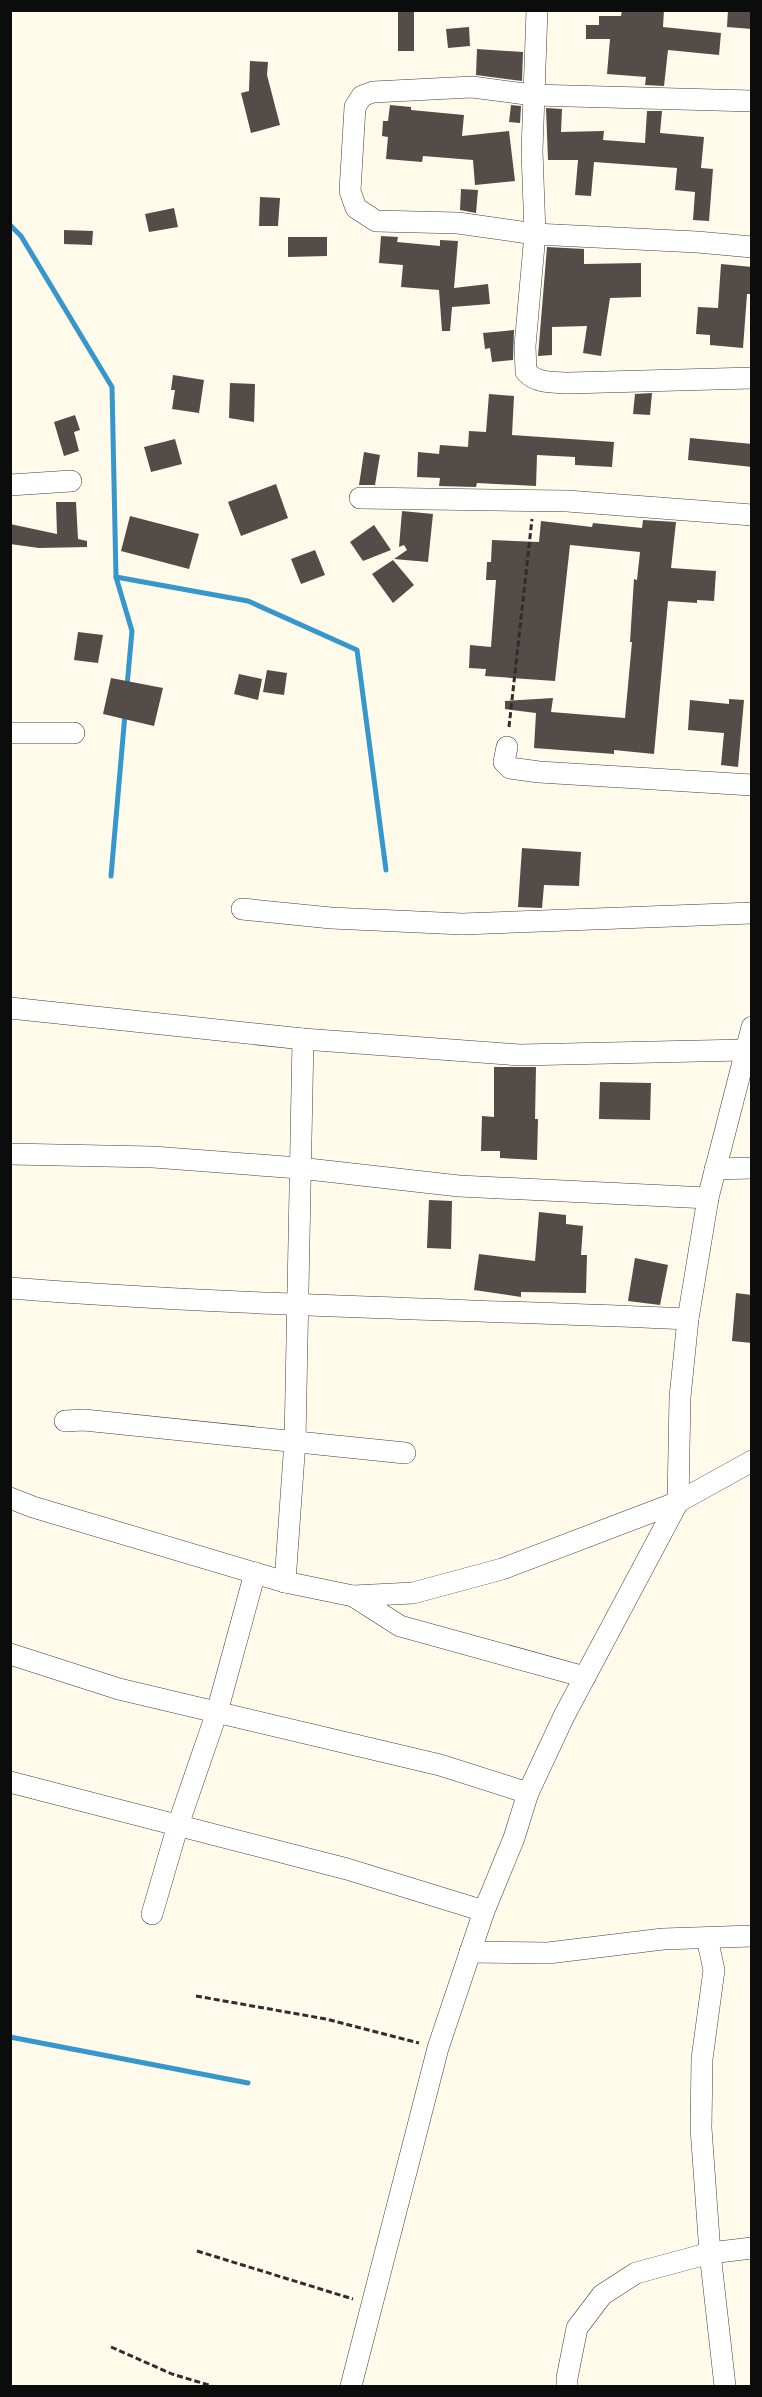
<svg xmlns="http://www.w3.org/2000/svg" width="762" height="2397" font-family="'Noto Serif',serif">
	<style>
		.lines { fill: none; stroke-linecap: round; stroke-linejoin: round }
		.stream { stroke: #3697cd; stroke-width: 5 }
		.building { fill: #544c48 }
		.minor-casing { stroke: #3f3f3f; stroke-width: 22 }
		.path { stroke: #2e2e2e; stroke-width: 3; stroke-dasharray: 6 3; stroke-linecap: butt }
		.minor { stroke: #fff; stroke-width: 21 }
	</style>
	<rect width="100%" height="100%" fill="#fffaea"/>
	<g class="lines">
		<g class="stream">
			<path d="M10 225 21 236 112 387 116 577 132 631 127 686"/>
			<path d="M116 577 248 601 357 650 386 870"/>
			<path d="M111 876 125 714"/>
			<path d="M10 2037 248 2083"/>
		</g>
	</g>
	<g class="building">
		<rect x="398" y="10" width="16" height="41"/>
		<path d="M622 10H664L663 27 721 33 719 55 668 50 664 86 645 85 646 77 607 74 610 39H586V25H599V16H621Z"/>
		<path d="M728 10H752V29L727 27Z"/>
		<path d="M469 27 470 46 448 48 446 29Z"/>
		<path d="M477 49 523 52 522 81 476 75Z"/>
		<path d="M250 61 268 62 267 75 280 125 251 133 241 93 249 91Z"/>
		<path d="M390 105 411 107V110L464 115 462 136 509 131 515 181 475 185 473 160 423 156 422 162 386 159 388 137 382 136 383 121H388Z"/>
		<path d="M511 105 521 106 520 123 509 122Z"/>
		<path d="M546 108 562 109 561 132 604 131 603 140 645 143 647 111H662L660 133 704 137 701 168 713 169 709 221 693 220 695 192 675 190 677 168 594 162 591 196 575 195 578 160H548Z"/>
		<path d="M461 189 478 190 476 213 460 210Z"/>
		<path d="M260 197 280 198 278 226H259Z"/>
		<path d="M174 208 178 227 149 232 145 214Z"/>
		<path d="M64 230 93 231 92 245 64 244Z"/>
		<path d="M381 236 398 237 397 242 440 246V240L458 241 454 288 488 284 490 304 452 307 450 331H442L439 290 401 287 403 265 379 263Z"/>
		<path d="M288 237H327V256L288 257Z"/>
		<path d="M547 247 584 249V264L641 263V297L610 298 601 356 583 353 587 326 552 327V355L538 356Z"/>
		<path d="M721 264 752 267V294H747L743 348 710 345V335L696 334 698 307 718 308Z"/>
		<path d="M514 330 513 360 492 362 490 348 485 349 483 333Z"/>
		<path d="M173 375 204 380 199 413 172 409 175 390H171Z"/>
		<path d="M230 383 255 384 254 422 229 418Z"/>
		<path d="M652 393 650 415 633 414 635 394Z"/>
		<path d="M489 394 514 396 512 435 614 442 612 467 575 465V457L537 455 536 486 477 483 476 487 439 486 440 478 417 477 418 452 439 454 440 445 468 447 469 431 486 432Z"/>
		<path d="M75 415 80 430 74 432 79 451 64 456 54 422Z"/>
		<path d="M690 438 752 444V467L688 460Z"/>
		<path d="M175 439 182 464 151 472 144 447Z"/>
		<path d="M364 452 380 455 375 485H359Z"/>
		<path d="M276 484 288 518 241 536 228 502Z"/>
		<path d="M56 502H76L78 539 87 541V547L39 548 10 544V524L57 534Z"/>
		<path d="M402 511 433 514 428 562 394 559 407 550 404 545 399 547Z"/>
		<path d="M130 516 199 534 189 569 121 551Z"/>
		<path d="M643 520 676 522 671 568 716 571 714 601 697 600V603L668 601 654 754 614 750V754L534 748 536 713 505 709V701L553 698 551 712 625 718 632 642H630L634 579 637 580 640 552 570 545 555 681 485 676 486 669 469 668 470 645 491 647 496 580H486L487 562H491L492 540 539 542 541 521 592 527 593 523 642 528Z"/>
		<path d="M374 525 391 550 363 561 350 542Z"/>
		<path d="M315 550 325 575 301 584 291 559Z"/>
		<path d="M393 560 414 585 393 603 372 574Z"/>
		<path d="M78 632 103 635 98 663 74 660Z"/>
		<path d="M267 670 287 673 284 695 263 692Z"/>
		<path d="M239 674 262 679 258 700 234 694Z"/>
		<path d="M111 678 163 688 154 726 103 714Z"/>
		<path d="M729 699 744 700 738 767 721 765 724 733 688 730 690 700 729 704Z"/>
		<path d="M522 848 581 852 579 886 544 885 542 908 518 907Z"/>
		<path d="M494 1067H536L535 1119H538L537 1160 500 1158V1151H481L482 1116 494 1117Z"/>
		<path d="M600 1082 651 1083 650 1120 599 1119Z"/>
		<path d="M429 1200 452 1201 451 1249 427 1248Z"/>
		<path d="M539 1212 566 1215V1224L583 1226 581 1255H587L586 1293 521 1292V1297L474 1290 479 1254 535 1261Z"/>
		<path d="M635 1258 668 1265 660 1305 628 1301Z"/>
		<path d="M736 1293 752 1295V1343L732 1341Z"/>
	</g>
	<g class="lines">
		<g class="minor-casing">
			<g id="minor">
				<path d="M537 10 532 151 535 234 525 346 526 372C538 384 553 382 569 383L752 378"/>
				<path d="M752 101 533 95 472 87 373 92 362 96 355 107 350 191 356 208 376 221 458 223 535 234 697 242 752 247"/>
				<path d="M10 485 71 481"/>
				<path d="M360 498 567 501 752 515"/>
				<path d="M10 733H74"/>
				<path d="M507 747 504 762 510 768 539 772 752 785"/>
				<path d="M242 909 331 918 462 924 752 913"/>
				<path d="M10 1008 303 1039 520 1055 744 1050"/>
				<path d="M10 1154 153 1157 299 1168 459 1186 708 1198"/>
				<path d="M715 1169 752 1168"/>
				<path d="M10 1288C236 1306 462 1309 688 1319"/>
				<path d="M65 1421 84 1420 405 1453"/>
				<path d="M10 1498 33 1507 285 1582 353 1596 413 1593 502 1569 678 1502 752 1461"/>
				<path d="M285 1582 295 1441 303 1039"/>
				<path d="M353 1596 400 1626 585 1677"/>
				<path d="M10 1654 119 1689 440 1765 528 1793"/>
				<path d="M10 1782 347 1869 484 1911"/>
				<path d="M152 1914 178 1825 217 1712 255 1573"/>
				<path d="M707 1938 714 1970 702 2059 701 2128 710 2253 725 2386"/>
				<path d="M470 1952 548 1953 663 1939 752 1936"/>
				<path d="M351 2386 438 2048 484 1911 514 1838 528 1793 564 1716 678 1502 680 1397 688 1319 708 1198 752 1027"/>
				<path d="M567 2386V2378L577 2328 602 2295 636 2273 710 2253 752 2248"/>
			</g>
		</g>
		<g class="path">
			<path d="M509 727 532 519"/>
			<path d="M196 1996 326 2019 419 2043"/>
			<path d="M197 2251 353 2299"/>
			<path d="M111 2347 172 2374 212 2386"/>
		</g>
		<use href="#minor" class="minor"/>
	</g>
	<rect width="762" height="2397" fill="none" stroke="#0c0c0c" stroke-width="24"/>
</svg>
